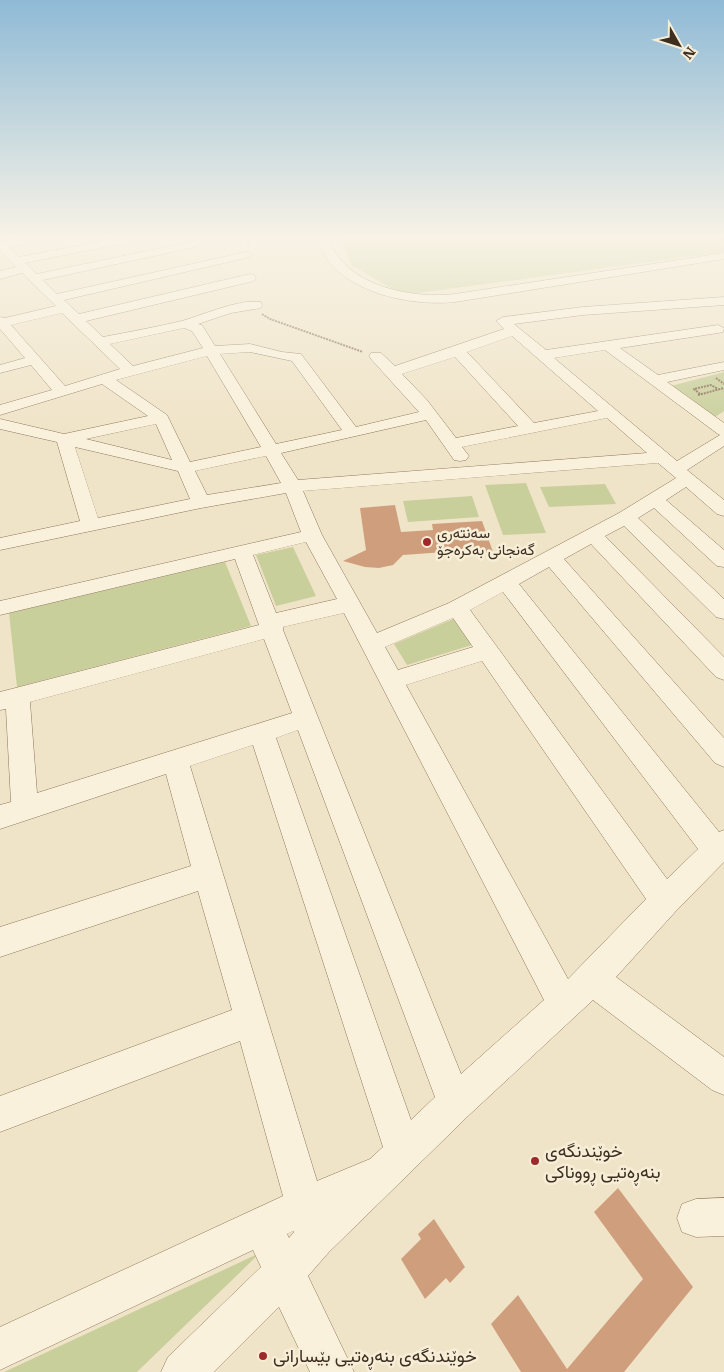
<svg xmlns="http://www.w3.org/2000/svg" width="724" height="1372" font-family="'IBM Plex Serif',Vazirmatn,serif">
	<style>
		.green { fill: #c9cf9b }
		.building { fill: #cf9f7d }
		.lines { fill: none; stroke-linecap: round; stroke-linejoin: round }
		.minor-casing { stroke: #8d765c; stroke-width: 1 }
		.path { stroke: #8d765c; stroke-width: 2; stroke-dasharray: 2 1; stroke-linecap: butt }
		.minor { fill: #faf1dc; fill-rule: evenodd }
		.poi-dot { fill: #9e2a2b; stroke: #f7eed8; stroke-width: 2 }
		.labels { text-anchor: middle; stroke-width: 5; stroke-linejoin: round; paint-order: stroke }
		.poi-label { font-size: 15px; fill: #3d2e20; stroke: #f7eed8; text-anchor: start }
		.near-poi-label { font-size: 18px; fill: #3d2e20; stroke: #f7eed8; text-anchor: start }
	</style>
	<rect width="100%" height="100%" fill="#f0e4c8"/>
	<g class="green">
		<path d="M341 239H724V252L403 295 351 265Z"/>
		<path d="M724 372V411L715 417 671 386Z"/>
		<path d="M526 483 546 533 503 535 485 485Z"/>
		<path d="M605 484 616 504 549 507 540 487Z"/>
		<path d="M472 496 479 517 408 522 403 501Z"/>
		<path d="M293 547 316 596 276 606 256 555Z"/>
		<path d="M225 562 251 626 17 687 9 613Z"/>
		<path d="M453 619 472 645 407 665 394 644Z"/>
		<path d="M260 1253 137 1372H4Z"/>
	</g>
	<g class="building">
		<path d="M395 505 401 532 433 530 432 524 482 521 493 552 475 554 473 550 403 555 393 565 379 568 365 567 343 561 366 550 360 508Z"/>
		<path d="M618 1188 693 1287 624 1372H521L491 1324 518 1295 567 1369 643 1279 594 1212Z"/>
		<path d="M434 1219 465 1267 450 1283 446 1278 425 1299 401 1259 421 1239 418 1234Z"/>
	</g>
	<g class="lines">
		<g class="minor-casing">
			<g id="minor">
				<path d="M17 239H39L38 241 8 247 19 257 114 239H135L130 242 25 263 37 274 195 241 201 244 195 247 43 280 57 294 246 252 250 253 252 255 250 257 64 300 79 314 250 274 254 275 256 278 254 281 86 321 103 337C129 332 156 327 182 321 202 315 242 298 261 302L262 305 261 308 231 313 198 324 202 325 215 346 250 344 282 352 301 354 356 427 419 412 371 359 369 356 371 353H381L395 366 504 329 496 321 503 317 583 307 724 297V305L583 315 514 324 546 350 718 325 724 328 723 332 718 333 620 348 658 375 724 362V370L667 382 724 423V446L687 470 724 500V516L717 514 686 487 666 500 724 550V567L717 566 654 508 638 518 724 599V619L716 617 624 526 605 536 724 657V680L716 677 591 544 564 559 724 738V767L715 763 549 567 519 584 719 832 724 830V862L676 911 616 977 724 1057V1095L712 1090 593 1000 468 1116 329 1252 308 1276 354 1372H310L279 1307 214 1372H161L168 1357 261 1267 253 1250 0 1370V1327L283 1196 240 1041 0 1132V1096L232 1010 198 891 0 957V927L191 866 166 774 0 829V805L11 802 6 709 0 710V692L259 625 235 559 0 615V601L301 532 286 493 201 508 0 550V538L80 521 57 442 0 429V419L64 434 148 416 102 384 0 415V405L52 390 31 365 0 373V365L25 358 0 329V317L5 318 56 306 22 273 0 279V271L16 267 0 251V242ZM62 313 120 369 65 386 11 325ZM184 328 192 331 203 348 133 366 110 344ZM512 336 598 411 534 423 467 352ZM605 350 718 434 720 435 677 461 554 358ZM250 352 292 361 342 430 276 444 220 354ZM207 356 261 447 190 462 167 415 116 380ZM455 357 518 426 456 438 427 400 402 374ZM607 418 647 453 298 480 281 453 426 420 454 460 460 461 466 460 469 456 462 447ZM156 424 172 460 86 439ZM75 447 178 471 190 499 98 518ZM266 456 281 483 207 495 195 471ZM658 463 676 478 619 513 449 603 377 633 322 535 303 491ZM306 542 337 599 276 613 253 555ZM503 592 698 849 667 879 470 610ZM344 613 544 1000 461 1074 283 630V627ZM453 618 473 647 398 670 385 647ZM264 639 292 713 37 793 30 702ZM482 661 646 899 568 979 406 685ZM298 730 435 1097 411 1120 276 738ZM253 745 383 1147 370 1159 317 1181 190 766ZM293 1231 294 1232 289 1238 287 1234Z"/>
				<path d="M318 239H328C346 286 410 299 455 294L724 253V259L455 302C409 307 331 291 318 239Z"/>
				<path d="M724 1198V1236L696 1237 682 1232 677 1218 682 1204 696 1199Z"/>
			</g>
		</g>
		<g class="path">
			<path d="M248 239V246"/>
			<path d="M262 314 270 319 363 352"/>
			<path d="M716 378 724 384"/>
			<path d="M700 394 694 389 711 385 718 389"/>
			<path d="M698 395 724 388"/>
		</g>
		<use href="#minor" class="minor"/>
	</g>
	<linearGradient id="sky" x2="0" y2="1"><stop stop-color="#8fbad6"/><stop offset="0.55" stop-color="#f8f3e6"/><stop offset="1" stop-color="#f8f3e6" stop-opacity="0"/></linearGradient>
	<rect width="724" height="431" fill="url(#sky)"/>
	<g class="poi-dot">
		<circle cx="427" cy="542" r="5"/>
		<circle cx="535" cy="1161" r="5"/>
		<circle cx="263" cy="1356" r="5"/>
	</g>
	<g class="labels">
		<g class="poi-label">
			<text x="437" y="538">سەنتەری<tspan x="437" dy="17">گەنجانی بەکرەجۆ</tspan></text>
		</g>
		<g class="near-poi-label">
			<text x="545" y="1157">خوێندنگەی<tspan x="545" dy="21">بنەڕەتیی ڕووناکی</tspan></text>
			<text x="273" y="1362">خوێندنگەی بنەڕەتیی بێسارانی</text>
		</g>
	</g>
	<g transform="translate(679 45) rotate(129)" stroke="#f7eed8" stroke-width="4" paint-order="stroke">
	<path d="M0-4L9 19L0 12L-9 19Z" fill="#3d2e20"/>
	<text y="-8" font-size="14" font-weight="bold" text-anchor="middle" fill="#3d2e20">N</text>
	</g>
</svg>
